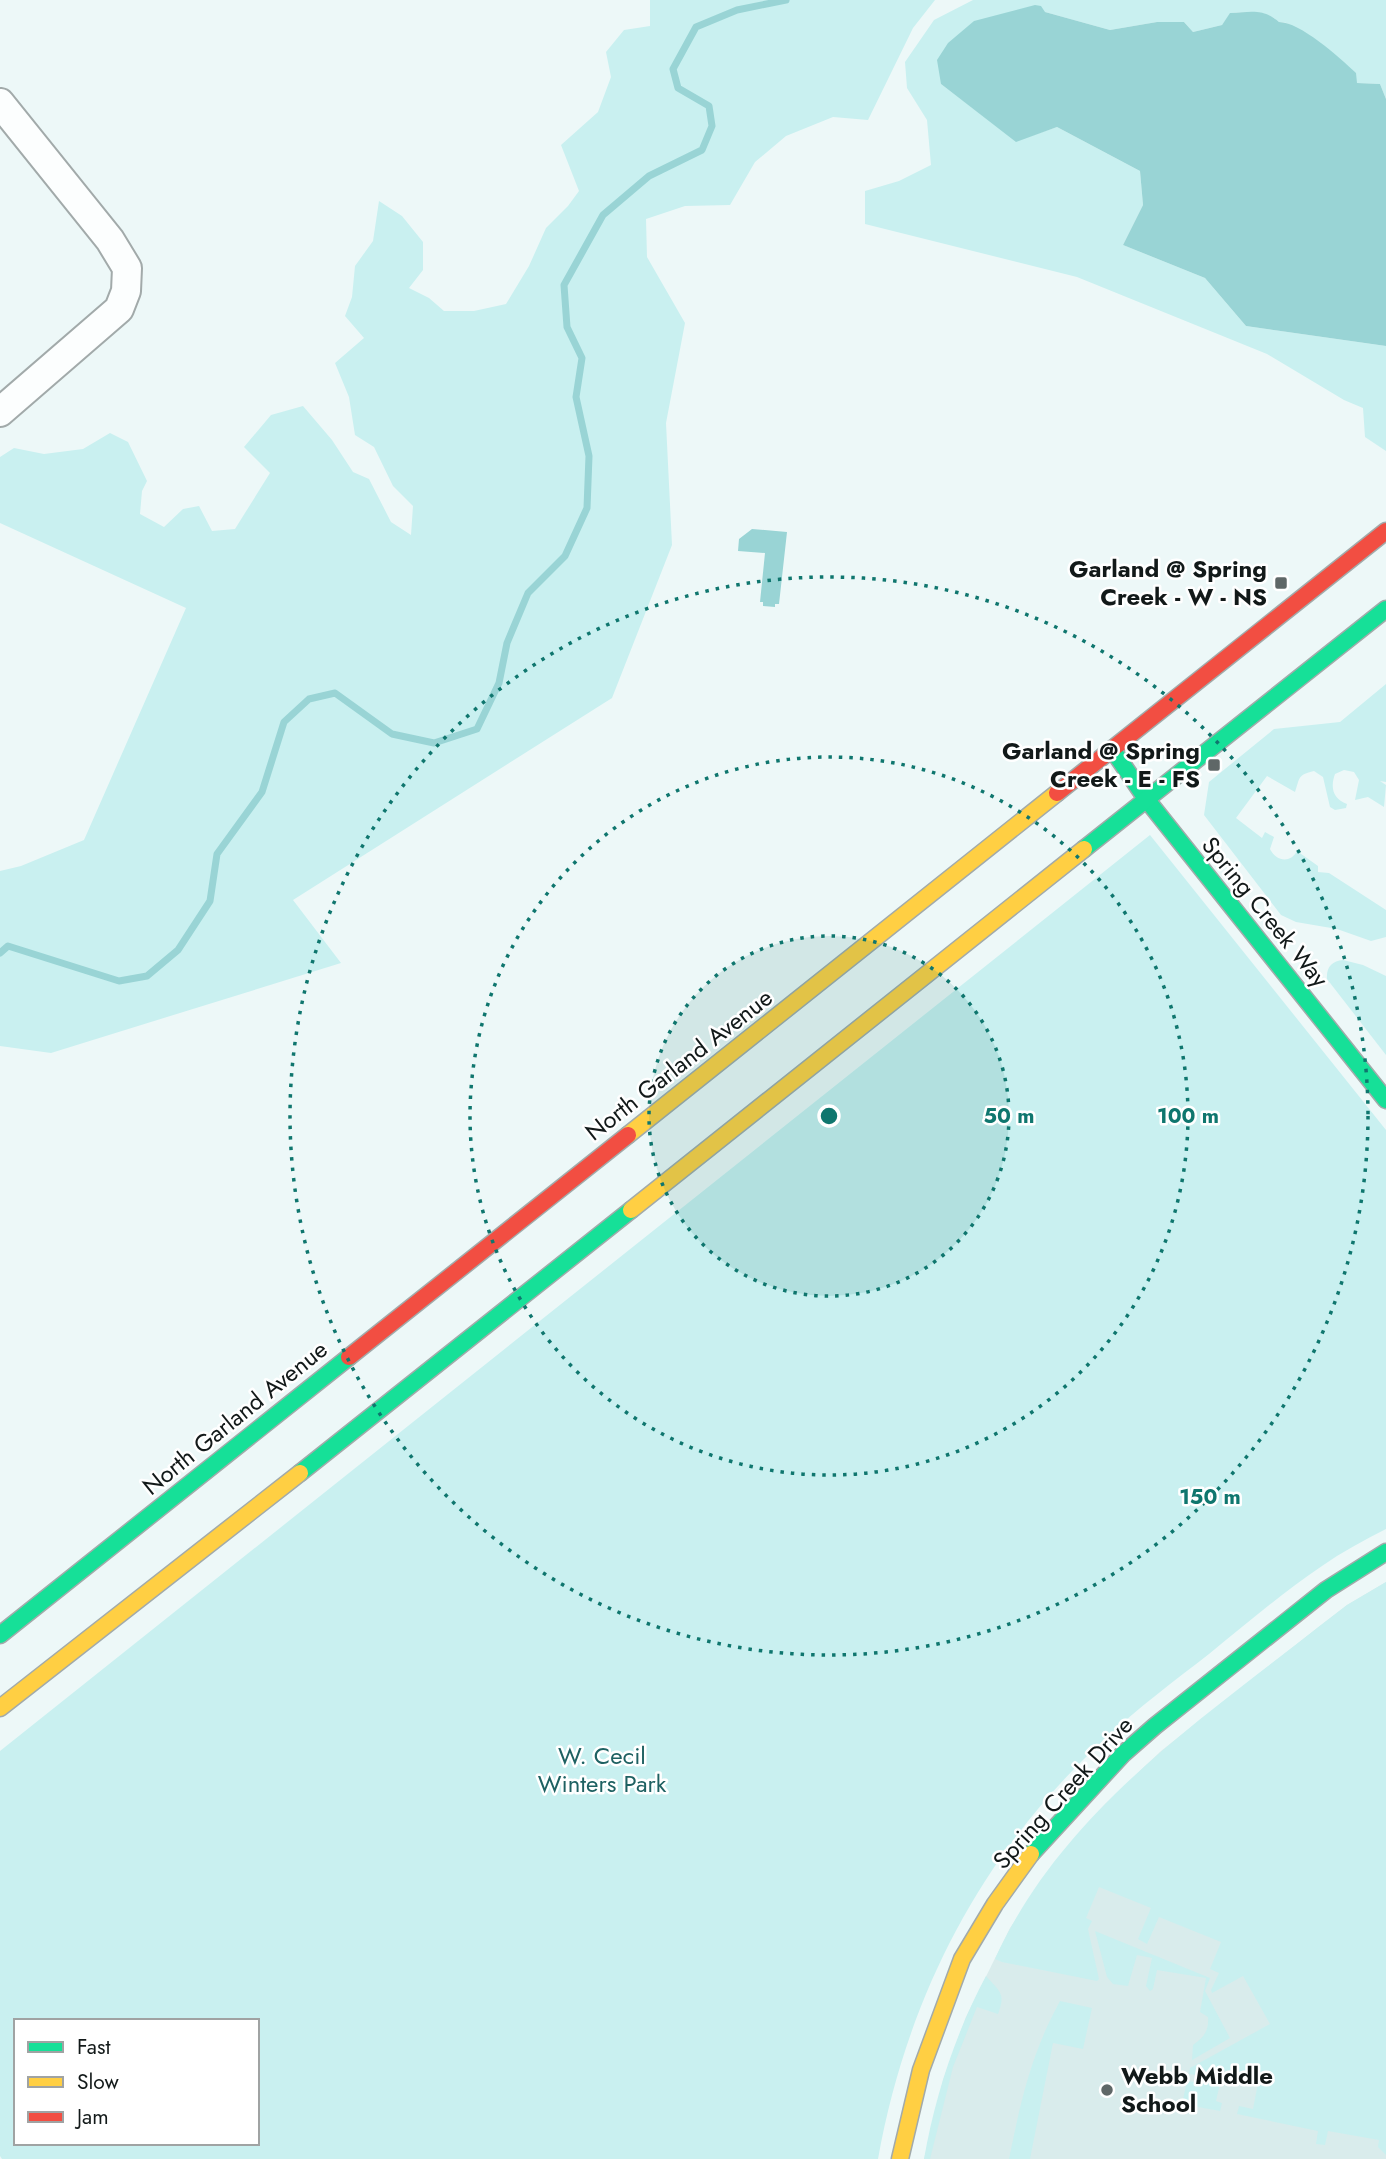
<svg xmlns="http://www.w3.org/2000/svg" width="1386" height="2159" font-family="Jost,sans-serif">
	<style>
		.built { fill: #d9ecec }
		.green { fill: #c9f0f0; fill-rule: evenodd }
		.water { fill: #99d4d5 }
		.lines { fill: none; stroke-linecap: round; stroke-linejoin: round }
		.stream { stroke: #99d4d5; stroke-width: 7 }
		.street-casing { stroke: #a2aaaa; stroke-width: 32 }
		.fast-casing { stroke: #a2aaaa; stroke-width: 19 }
		.slow-casing { stroke: #a2aaaa; stroke-width: 19 }
		.jam-casing { stroke: #a2aaaa; stroke-width: 19 }
		.street { stroke: #fcfefe; stroke-width: 28 }
		.fast { stroke: #16e098; stroke-width: 16 }
		.slow { stroke: #ffcf43; stroke-width: 16 }
		.jam { stroke: #f24e42; stroke-width: 16 }
		.ring { fill: none; stroke: #0f766e; stroke-width: 3.5; stroke-dasharray: 3.5 7 }
		.poi-dot { fill: #5f6767; stroke: #fff; stroke-width: 2.5 }
		.labels { text-anchor: middle; stroke-width: 5; stroke-linejoin: round; paint-order: stroke }
		.poi-label { font-size: 24px; font-weight: bold; fill: #121919; stroke: #fff; text-anchor: end }
		.street-label { font-size: 24px; fill: #121919; stroke: #fff }
		.park-label { font-size: 24px; fill: #1e6162; stroke: #fff }
		.centre { fill: #0f766e; stroke: #fff; stroke-width: 3.5 }
		.ring-label { font-size: 21px; text-anchor: middle; font-weight: bold; fill: #0f766e; stroke: #fff; stroke-width: 5; stroke-linejoin: round; paint-order: stroke }
	</style>
	<rect width="100%" height="100%" fill="#edf8f8"/>
	<path class="built" d="M1386 1582V2159H924L943 2080 966 2017 1010 1928 1059 1857 1105 1804 1161 1751 1321 1625 1347 1605Z"/>
	<g class="green">
		<path d="M650 0H935L913 28 868 120 833 117 786 136 755 162 730 205 685 206 646 219 647 257 685 323 666 423 672 545 612 698 293 900 341 963 51 1053 0 1046V871L21 866 84 840 186 608 0 523V457L14 448 44 454 83 449 110 433 128 442 147 481 142 491 140 514 164 527 183 509 199 506 212 531 235 529 270 473 244 447 271 415 303 406 332 440 353 472 369 479 391 522 411 535 413 506 393 486 374 447 355 435 349 397 335 363 364 338 345 316 352 297 355 266 373 241 379 201 402 216 423 242V270L409 288 429 298 444 311H474L506 304 529 266 546 228 568 206 579 191 561 145 598 112 611 77 606 52 624 30 650 26Z"/>
		<path d="M973 0H1386V99L1380 84 1357 83C1340 61 1323 41 1299 30 1291 26 1289 22 1279 22 1264 9 1250 12 1231 13L1222 25 1193 32 1184 22H1157L1110 30 1045 12 941 84 1016 141 1057 127 1140 171 1143 205 1123 245 1205 278 1246 326 1386 346V451L1365 437 1363 408 1344 400 1267 354 1077 277 865 224V191L899 181 931 165 927 120 907 88 905 62 934 20Z"/>
		<path d="M1386 684V782L1380 781 1386 785 1384 807 1368 797 1355 800 1359 780 1354 772 1344 770 1335 774C1330 788 1333 799 1347 804L1346 808 1335 810 1330 807 1323 777 1314 771C1297 775 1300 778 1295 792L1267 776 1236 818 1262 838 1265 832 1274 837 1270 849C1276 861 1290 864 1297 851L1318 866V872L1329 873 1386 910V937L1371 941 1337 929 1296 922 1281 915 1204 815 1209 782 1274 729 1340 722Z"/>
		<path d="M1150 835 1386 1130V1529C1364 1540 1342 1552 1322 1566 1282 1593 1246 1624 1209 1654 1174 1681 1138 1708 1106 1738 983 1850 907 1996 878 2159H2L0 2156V1751ZM16 2021H257V2143H16Z"/>
		<path d="M1343 960 1363 965 1386 976V1055L1327 979C1326 967 1332 961 1343 960Z"/>
		<path d="M1386 1582V2155L1378 2147 1379 2140 1328 2131 1325 2145 1316 2144 1318 2131 1237 2114 1239 2106 1253 2109 1259 2078 1223 2070 1216 2101 1222 2103 1220 2111 1182 2104 1187 2081 1208 2084 1210 2077 1189 2074 1190 2068 1270 2024 1243 1976 1212 1993 1211 1990 1219 1973 1210 1969 1221 1942 1159 1917 1147 1944 1138 1939 1151 1908 1099 1887 1086 1918 1092 1921 1088 1929 1099 1979 1097 1981 1002 1962 995 1959C1061 1813 1199 1721 1321 1625L1347 1605Z"/>
		<path d="M1095 1931 1210 1978 1205 1991 1230 2038 1192 2060 1193 2045C1204 2037 1209 2031 1208 2017L1200 2012 1206 1978 1157 1970 1153 1989 1150 1991 1146 1986 1152 1958 1137 1955 1128 1986 1113 1984 1107 1977Z"/>
		<path d="M986 1976C1000 1992 1006 1993 998 2014L977 2007 953 2067 930 2159H924C935 2096 956 2032 986 1976Z"/>
		<path d="M1060 2001 1092 2008 1083 2049 1053 2043 1030 2159H1009C1021 2100 1031 2054 1060 2001Z"/>
	</g>
	<g class="water">
		<path d="M1035 5 1041 6 1045 12 1110 30 1157 22H1184L1193 32 1222 25 1230 13C1251 12 1263 8 1279 22 1300 22 1339 57 1356 73L1357 83 1380 84 1386 99V346L1246 326 1205 278 1123 245 1143 205 1140 171 1057 127 1016 142 941 84 937 60 948 43 974 21Z"/>
		<path d="M752 529 787 532 779 604H775V607L763 606V602H760L765 553 738 551 739 539Z"/>
	</g>
	<g class="lines">
		<path class="stream" d="M0 953 8 946 119 981 147 976 178 950 210 901 217 854 262 792 284 722 309 699 335 693 392 734 434 743 477 729 499 683 507 643 528 593 565 556 587 508 589 456 576 397 582 358 567 327 564 285 603 215 649 176 702 150 712 126 709 106 678 88 673 69 696 27 737 10 786 0"/>
		<g class="street-casing">
			<path id="street" d="M0 103 110 240 127 268 126 291 119 309 0 412"/>
		</g>
		<g class="fast-casing">
			<g id="fast">
				<path d="M1112 749 1147 800 1386 1100"/>
				<path d="M1084 849 1386 609"/>
				<path d="M300 1473 631 1210"/>
				<path d="M0 1635 349 1357"/>
				<path d="M1031 1854 1123 1754 1155 1726 1326 1590 1386 1552"/>
			</g>
		</g>
		<g class="slow-casing">
			<g id="slow">
				<path d="M628 1135 1057 793"/>
				<path d="M631 1210 1084 849"/>
				<path d="M0 1708 300 1473"/>
				<path d="M900 2159 921 2070 962 1959 995 1904 1031 1854"/>
			</g>
		</g>
		<g class="jam-casing">
			<g id="jam">
				<path d="M1057 793 1386 531"/>
				<path d="M349 1357 628 1135"/>
			</g>
		</g>
		<use href="#street" class="street"/>
		<use href="#fast" class="fast"/>
		<use href="#slow" class="slow"/>
		<use href="#jam" class="jam"/>
	</g>
	<circle cx="829" cy="1116" r="180" fill="#0f766e" fill-opacity=".12"/>
	<g class="ring">
		<circle cx="829" cy="1116" r="180"/>
		<circle cx="829" cy="1116" r="359"/>
		<circle cx="829" cy="1116" r="539"/>
	</g>
	<g class="poi-dot">
		<rect x="1274" y="576" width="14" height="14" rx="3.5"/>
		<rect x="1207" y="758" width="14" height="14" rx="3.5"/>
		<circle cx="1107" cy="2090" r="7"/>
	</g>
	<g class="labels">
		<g class="poi-label">
			<text x="1267" y="577">Garland @ Spring<tspan x="1267" dy="28">Creek - W - NS</tspan></text>
			<text x="1200" y="759">Garland @ Spring<tspan x="1200" dy="28">Creek - E - FS</tspan></text>
			<text x="1121" y="2084" text-anchor="start">Webb Middle<tspan x="1121" dy="28">School</tspan></text>
		</g>
		<g class="street-label">
			<text transform="translate(1265 912) rotate(51)" y="8">Spring Creek Way</text>
			<text transform="translate(679 1065) rotate(-38)" y="8">North Garland Avenue</text>
			<text transform="translate(235 1418) rotate(-39)" y="8">North Garland Avenue</text>
			<text transform="translate(1063 1793) rotate(-48)" y="8">Spring Creek Drive</text>
		</g>
		<g class="park-label">
			<text x="602" y="1764">W. Cecil<tspan x="602" dy="28">Winters Park</tspan></text>
		</g>
	</g>
	<circle cx="829" cy="1116" r="10" class="centre"/>
	<g class="ring-label">
		<text x="1009" y="1123">50 m</text>
		<text x="1188" y="1123">100 m</text>
		<text x="1210" y="1504">150 m</text>
	</g>
	<rect x="14" y="2019" width="245" height="126" fill="#ffffff" stroke="#a0a3a3" stroke-width="2"/>
	<rect x="28" y="2042" width="35" height="10" fill="#16e098" stroke="#a0a3a3" stroke-width="2"/>
	<text x="77" y="2054" font-size="21" fill="#121919">Fast</text>
	<rect x="28" y="2077" width="35" height="10" fill="#ffcf43" stroke="#a0a3a3" stroke-width="2"/>
	<text x="77" y="2089" font-size="21" fill="#121919">Slow</text>
	<rect x="28" y="2112" width="35" height="10" fill="#f24e42" stroke="#a0a3a3" stroke-width="2"/>
	<text x="77" y="2124" font-size="21" fill="#121919">Jam</text>
</svg>
